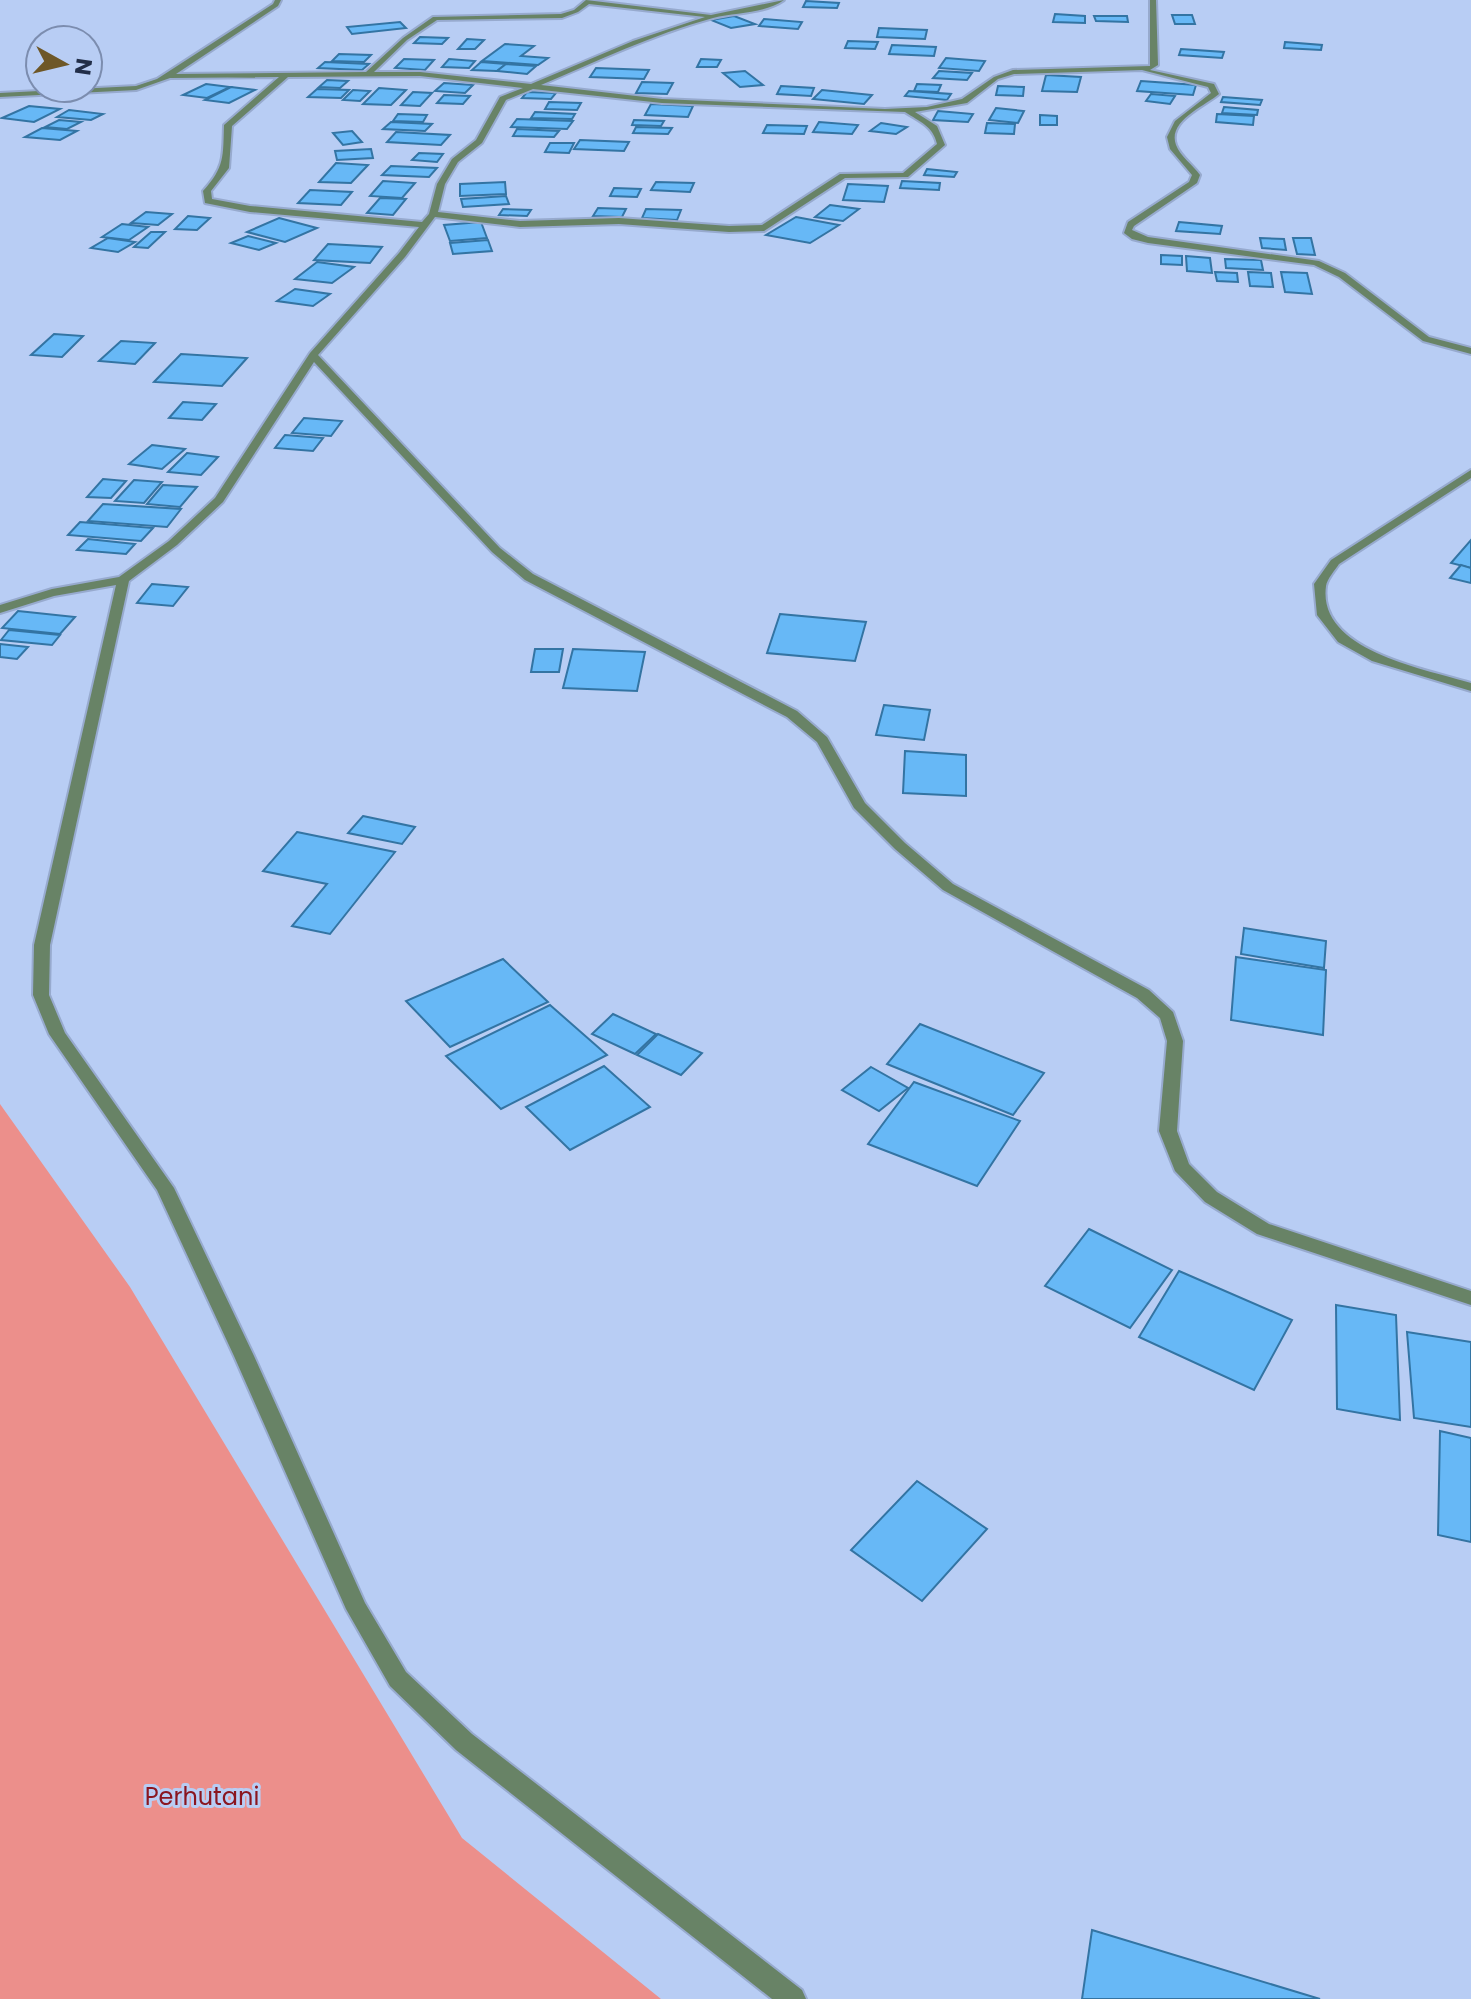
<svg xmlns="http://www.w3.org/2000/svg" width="1471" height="1999" font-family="Poppins,sans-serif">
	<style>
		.green { fill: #ec8f8b }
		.building { fill: #67b8f6; stroke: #3374a3; stroke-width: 2 }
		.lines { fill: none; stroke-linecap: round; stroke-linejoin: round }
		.minor-casing { stroke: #97aace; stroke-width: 4 }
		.minor { fill: #688366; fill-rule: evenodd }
		.labels { text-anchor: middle; stroke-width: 6; stroke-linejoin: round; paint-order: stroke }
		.near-park-label { font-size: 24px; fill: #8a1620; stroke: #b8cdf4 }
	</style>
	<rect width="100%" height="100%" fill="#b8cdf4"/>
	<path class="green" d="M0 1104 130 1287 462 1838 661 1999H0Z"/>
	<g class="building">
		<path d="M806 1 839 3 837 8 803 7Z"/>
		<path d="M1055 14 1085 16V23L1053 22Z"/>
		<path d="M1172 15H1192L1195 24H1175Z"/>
		<path d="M734 16 755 24 731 28 711 20Z"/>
		<path d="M1094 16H1127L1128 22 1096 21Z"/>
		<path d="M764 19 802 22 798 29 759 26Z"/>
		<path d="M400 22 406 28 352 34 347 27Z"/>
		<path d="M879 28 927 30 925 39 877 37Z"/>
		<path d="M420 37 448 38 442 44 414 43Z"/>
		<path d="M467 39 484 40 475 49H458Z"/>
		<path d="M848 41 878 42 875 49 845 48Z"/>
		<path d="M1285 42 1322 45 1321 50 1284 48Z"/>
		<path d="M505 44 534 46 521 56 548 58 538 65 482 61Z"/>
		<path d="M892 45 936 47 934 56 889 54Z"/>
		<path d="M1181 49 1224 52 1222 58 1179 55Z"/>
		<path d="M339 54 371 55 364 62 332 61Z"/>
		<path d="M946 58 985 61 979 71 939 68Z"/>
		<path d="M404 59 434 60 425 70 395 68Z"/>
		<path d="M449 59 475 61 469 68 442 67Z"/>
		<path d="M701 59 721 60 717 67H697Z"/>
		<path d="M325 62 369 64 362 70 318 68Z"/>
		<path d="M481 62 506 64 497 71 472 70Z"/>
		<path d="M506 64 536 66 527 74 497 71Z"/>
		<path d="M596 68 649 70 644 79 590 77Z"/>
		<path d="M745 71 763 85 740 87 723 73Z"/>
		<path d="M939 71 972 73 967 80 933 78Z"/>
		<path d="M1046 75 1081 77 1077 92 1042 91Z"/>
		<path d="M327 80 348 81 340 88 319 87Z"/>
		<path d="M1141 81 1196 85 1193 95 1137 91Z"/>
		<path d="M642 82 673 83 667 94 636 93Z"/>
		<path d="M444 83 473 85 465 93 435 91Z"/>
		<path d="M206 84 230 87 207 98 183 95Z"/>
		<path d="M917 84 941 85 938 92 914 91Z"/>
		<path d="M781 86 814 88 811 96 777 94Z"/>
		<path d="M998 86 1024 87 1023 96 996 95Z"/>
		<path d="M231 87 255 90 229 103 205 100Z"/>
		<path d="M379 88 406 90 391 105 363 104Z"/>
		<path d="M317 89 349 90 341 98 308 97Z"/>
		<path d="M353 90 370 91 360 101 343 100Z"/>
		<path d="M822 90 872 95 864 104 813 99Z"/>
		<path d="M909 91 951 94 947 100 905 96Z"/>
		<path d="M413 92 432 93 420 106 401 105Z"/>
		<path d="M527 92 556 93 551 99 522 98Z"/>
		<path d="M1151 94 1175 96 1170 104 1146 101Z"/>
		<path d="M444 95 470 96 463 104 437 103Z"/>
		<path d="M1223 97 1262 100 1260 105 1221 102Z"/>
		<path d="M549 102 581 103 577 110 545 109Z"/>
		<path d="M651 104 693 106 688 117 645 115Z"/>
		<path d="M29 106 60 109 34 122 2 118Z"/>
		<path d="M1224 107 1258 110 1257 115 1222 113Z"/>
		<path d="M996 108 1024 111 1018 123 989 120Z"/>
		<path d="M69 110 103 114 91 120 57 117Z"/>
		<path d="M938 111 973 114 968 122 933 120Z"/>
		<path d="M535 112 575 114 572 119 531 118Z"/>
		<path d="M398 114 427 115 423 122 393 121Z"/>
		<path d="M1217 114 1254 116 1253 125 1216 122Z"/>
		<path d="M1040 115 1057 116V125H1040Z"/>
		<path d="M517 119 573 121 567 129 511 127Z"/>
		<path d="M59 120 81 122 67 129 45 127Z"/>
		<path d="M634 120 664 121 661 126 632 125Z"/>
		<path d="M391 122 432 124 425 131 383 129Z"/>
		<path d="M819 122 858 125 852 134 813 132Z"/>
		<path d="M881 123 907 127 896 134 870 131Z"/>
		<path d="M987 123 1015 124 1014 134 985 133Z"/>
		<path d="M767 125 807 126 804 134 763 133Z"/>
		<path d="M636 127 672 128 668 134 633 133Z"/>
		<path d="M42 128 77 131 60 140 25 137Z"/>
		<path d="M517 129 559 131 554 137 513 136Z"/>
		<path d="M352 131 362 142 343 145 333 133Z"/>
		<path d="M396 132 450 135 441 145 387 142Z"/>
		<path d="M580 140 629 142 624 151 574 149Z"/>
		<path d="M550 143H574L569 153 545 152Z"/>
		<path d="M371 149 373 158 337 160 335 151Z"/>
		<path d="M419 153 443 154 437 162 412 160Z"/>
		<path d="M336 163 368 165 351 183 319 182Z"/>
		<path d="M391 166 437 168 429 177 382 175Z"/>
		<path d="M927 169 957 172 954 177 924 175Z"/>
		<path d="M383 181 415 183 402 198 370 196Z"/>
		<path d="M902 181 940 183 939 190 900 188Z"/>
		<path d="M505 182 506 194 460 196V184Z"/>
		<path d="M656 182 694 183 690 192 651 190Z"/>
		<path d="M848 184 888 186 884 202 843 200Z"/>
		<path d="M614 188 641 189 637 197 610 196Z"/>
		<path d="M310 190 352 192 341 205 298 203Z"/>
		<path d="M506 196 509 204 463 207 461 199Z"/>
		<path d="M380 198 406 199 393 215 367 213Z"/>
		<path d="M830 205 859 209 843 221 815 217Z"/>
		<path d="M598 208 626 209 622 217 593 216Z"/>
		<path d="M503 209 531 210 527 216 499 215Z"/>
		<path d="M646 209 681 210 677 220 642 218Z"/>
		<path d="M146 212 172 214 158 225 131 223Z"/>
		<path d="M188 216 210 218 197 230 175 229Z"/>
		<path d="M796 217 839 225 810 243 766 235Z"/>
		<path d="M279 218 317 228 285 242 247 232Z"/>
		<path d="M481 222 487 238 450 241 444 225Z"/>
		<path d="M1179 222 1222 226 1220 234 1176 231Z"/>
		<path d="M122 224 148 227 129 240 102 237Z"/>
		<path d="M151 232H165L148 248 134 247Z"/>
		<path d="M248 236 276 243 259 250 231 243Z"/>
		<path d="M108 238 135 242 118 252 91 248Z"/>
		<path d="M1260 238 1284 239 1286 250 1262 248Z"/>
		<path d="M1293 238H1311L1315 255 1297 254Z"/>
		<path d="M488 240 492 251 453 254 450 243Z"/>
		<path d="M328 244 382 247 370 263 314 260Z"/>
		<path d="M1161 255 1182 256V265L1161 264Z"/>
		<path d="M1186 256 1210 258 1212 273 1187 271Z"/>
		<path d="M1225 259 1261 260 1263 270 1226 268Z"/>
		<path d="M317 262 354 267 332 283 295 279Z"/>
		<path d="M1215 272 1237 273 1238 282 1217 281Z"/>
		<path d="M1248 272 1271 273 1273 287 1250 286Z"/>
		<path d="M1281 272 1307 273 1312 294 1285 292Z"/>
		<path d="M295 289 330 294 313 306 277 301Z"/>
		<path d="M54 334 83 336 62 357 31 355Z"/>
		<path d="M121 341 155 343 135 364 99 361Z"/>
		<path d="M181 354 247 358 222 386 154 382Z"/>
		<path d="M183 402 216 404 202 420 169 418Z"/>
		<path d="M304 418 342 421 331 436 292 433Z"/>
		<path d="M285 435 323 438 313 451 275 448Z"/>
		<path d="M152 445 185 449 162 469 129 464Z"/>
		<path d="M187 453 218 457 201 475 168 472Z"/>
		<path d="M103 479 126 481 111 498 87 497Z"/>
		<path d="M134 480 162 482 144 503 115 501Z"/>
		<path d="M163 485 197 487 180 507 147 504Z"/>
		<path d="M103 504 181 509 167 527 88 521Z"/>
		<path d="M80 522 153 528 141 541 68 535Z"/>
		<path d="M88 539 135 544 126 554 77 550Z"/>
		<path d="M1471 540V568L1451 563Z"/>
		<path d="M1461 565 1471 568V583L1450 578Z"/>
		<path d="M152 584 188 587 173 606 137 603Z"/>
		<path d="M18 611 75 617 60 634 2 628Z"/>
		<path d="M780 614 866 622 855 661 767 653Z"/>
		<path d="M9 630 60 635 52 645 1 640Z"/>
		<path d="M0 644 28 647 17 659 0 657Z"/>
		<path d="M535 649H563L559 672H531Z"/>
		<path d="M573 649 645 652 637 691 563 688Z"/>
		<path d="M884 705 930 710 924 740 876 735Z"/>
		<path d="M905 751 966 755V796L903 793Z"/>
		<path d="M363 816 415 827 402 844 348 833Z"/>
		<path d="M297 832 395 852 330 934 292 926 327 884 263 871Z"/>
		<path d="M1244 928 1326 941 1324 968 1241 954Z"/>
		<path d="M1236 957 1326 970 1323 1035 1231 1020Z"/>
		<path d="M503 959 548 1002 450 1047 406 1001Z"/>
		<path d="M550 1005 607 1055 501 1109 446 1056Z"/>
		<path d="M613 1014 656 1034 635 1054 592 1034Z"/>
		<path d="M920 1024 1044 1073 1013 1115 887 1064Z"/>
		<path d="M658 1034 702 1053 681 1075 637 1055Z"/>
		<path d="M604 1066 650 1107 570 1150 526 1107Z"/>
		<path d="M871 1067 908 1088 879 1111 842 1090Z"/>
		<path d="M914 1082 1020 1121 977 1186 868 1144Z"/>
		<path d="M1089 1229 1172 1270 1130 1328 1045 1286Z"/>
		<path d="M1179 1271 1292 1320 1254 1390 1139 1337Z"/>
		<path d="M1336 1305 1396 1315 1400 1420 1337 1409Z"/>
		<path d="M1407 1332 1471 1342V1427L1414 1418Z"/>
		<path d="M1440 1431 1471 1438V1542L1438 1535Z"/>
		<path d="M917 1481 987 1529 922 1601 851 1550Z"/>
		<path d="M1092 1930 1320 1999H1082Z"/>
	</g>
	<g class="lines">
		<g class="minor-casing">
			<g id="minor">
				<path d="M275 0H281L278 6 176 74 366 72 403 38 433 17 561 14 574 10 586 0 711 15 784 0C764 14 736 12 713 18 654 34 597 61 541 85L662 99 885 109 927 107 962 99 994 77 1013 70 1150 66V0H1156L1158 65 1150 70 1214 84 1219 94C1205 106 1167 121 1176 145 1180 156 1193 165 1200 175L1197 183 1134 226 1132 230 1148 237 1319 261 1345 273 1429 337 1471 348V354L1423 341 1339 277 1314 265 1148 243 1132 239 1124 233 1128 222 1189 182 1192 175 1170 149 1167 137 1175 121 1211 93 1208 87 1142 70 1014 74 998 79 967 103 915 112 937 126 945 145 908 177 845 178 764 231 729 232 619 224 520 227 435 217 405 257 318 355 500 548 533 574 797 711 827 737 865 803 905 843 953 884 1149 990 1173 1012 1183 1041 1177 1131 1189 1164 1217 1192 1269 1224 1471 1291V1305L1257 1234 1205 1202 1175 1171 1159 1131 1167 1041 1160 1018 1137 998 943 890 895 849 854 808 817 742 787 717 525 580 492 552 314 362 223 502 177 545 129 581 50 945 49 995 65 1033 174 1188 254 1356 365 1603 406 1672 472 1734 802 1990 806 1999H772L456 1750 390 1686 346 1609 234 1356 157 1190 49 1034 33 995 34 945 116 585 54 596 0 613V605L52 589 119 577 169 541 215 498 310 353 399 253 419 227 250 212 205 203 203 191C225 167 223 156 224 125L279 77 170 78 136 90 0 97V93L136 86 157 79 273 4ZM589 4 705 17 633 41 531 84 420 72H374L407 40 437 20 562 18 578 12ZM420 76 523 88 500 97 476 140 452 159 437 184 429 214 422 222 250 206 212 199 211 191 229 168 232 126 288 77ZM533 89 662 103 905 112C920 122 933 126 937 144L903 173 840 174 762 225 729 226 619 218 520 221 438 212 445 184 458 162 482 143 506 100Z"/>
				<path d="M1471 470V478L1339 564C1335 570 1327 579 1326 586 1317 651 1426 669 1471 683V691L1372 661 1338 642 1317 615 1314 584 1331 560Z"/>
			</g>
		</g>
		<use href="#minor" class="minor"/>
	</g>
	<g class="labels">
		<g class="near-park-label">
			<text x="202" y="1805">Perhutani</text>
		</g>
	</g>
	<g transform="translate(64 64) rotate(98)"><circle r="38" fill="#b8cdf4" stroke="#7c8daf" stroke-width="2"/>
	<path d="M0-6L14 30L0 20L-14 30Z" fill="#6e5727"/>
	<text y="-12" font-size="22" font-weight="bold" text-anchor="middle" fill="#222e48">N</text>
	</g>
</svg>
